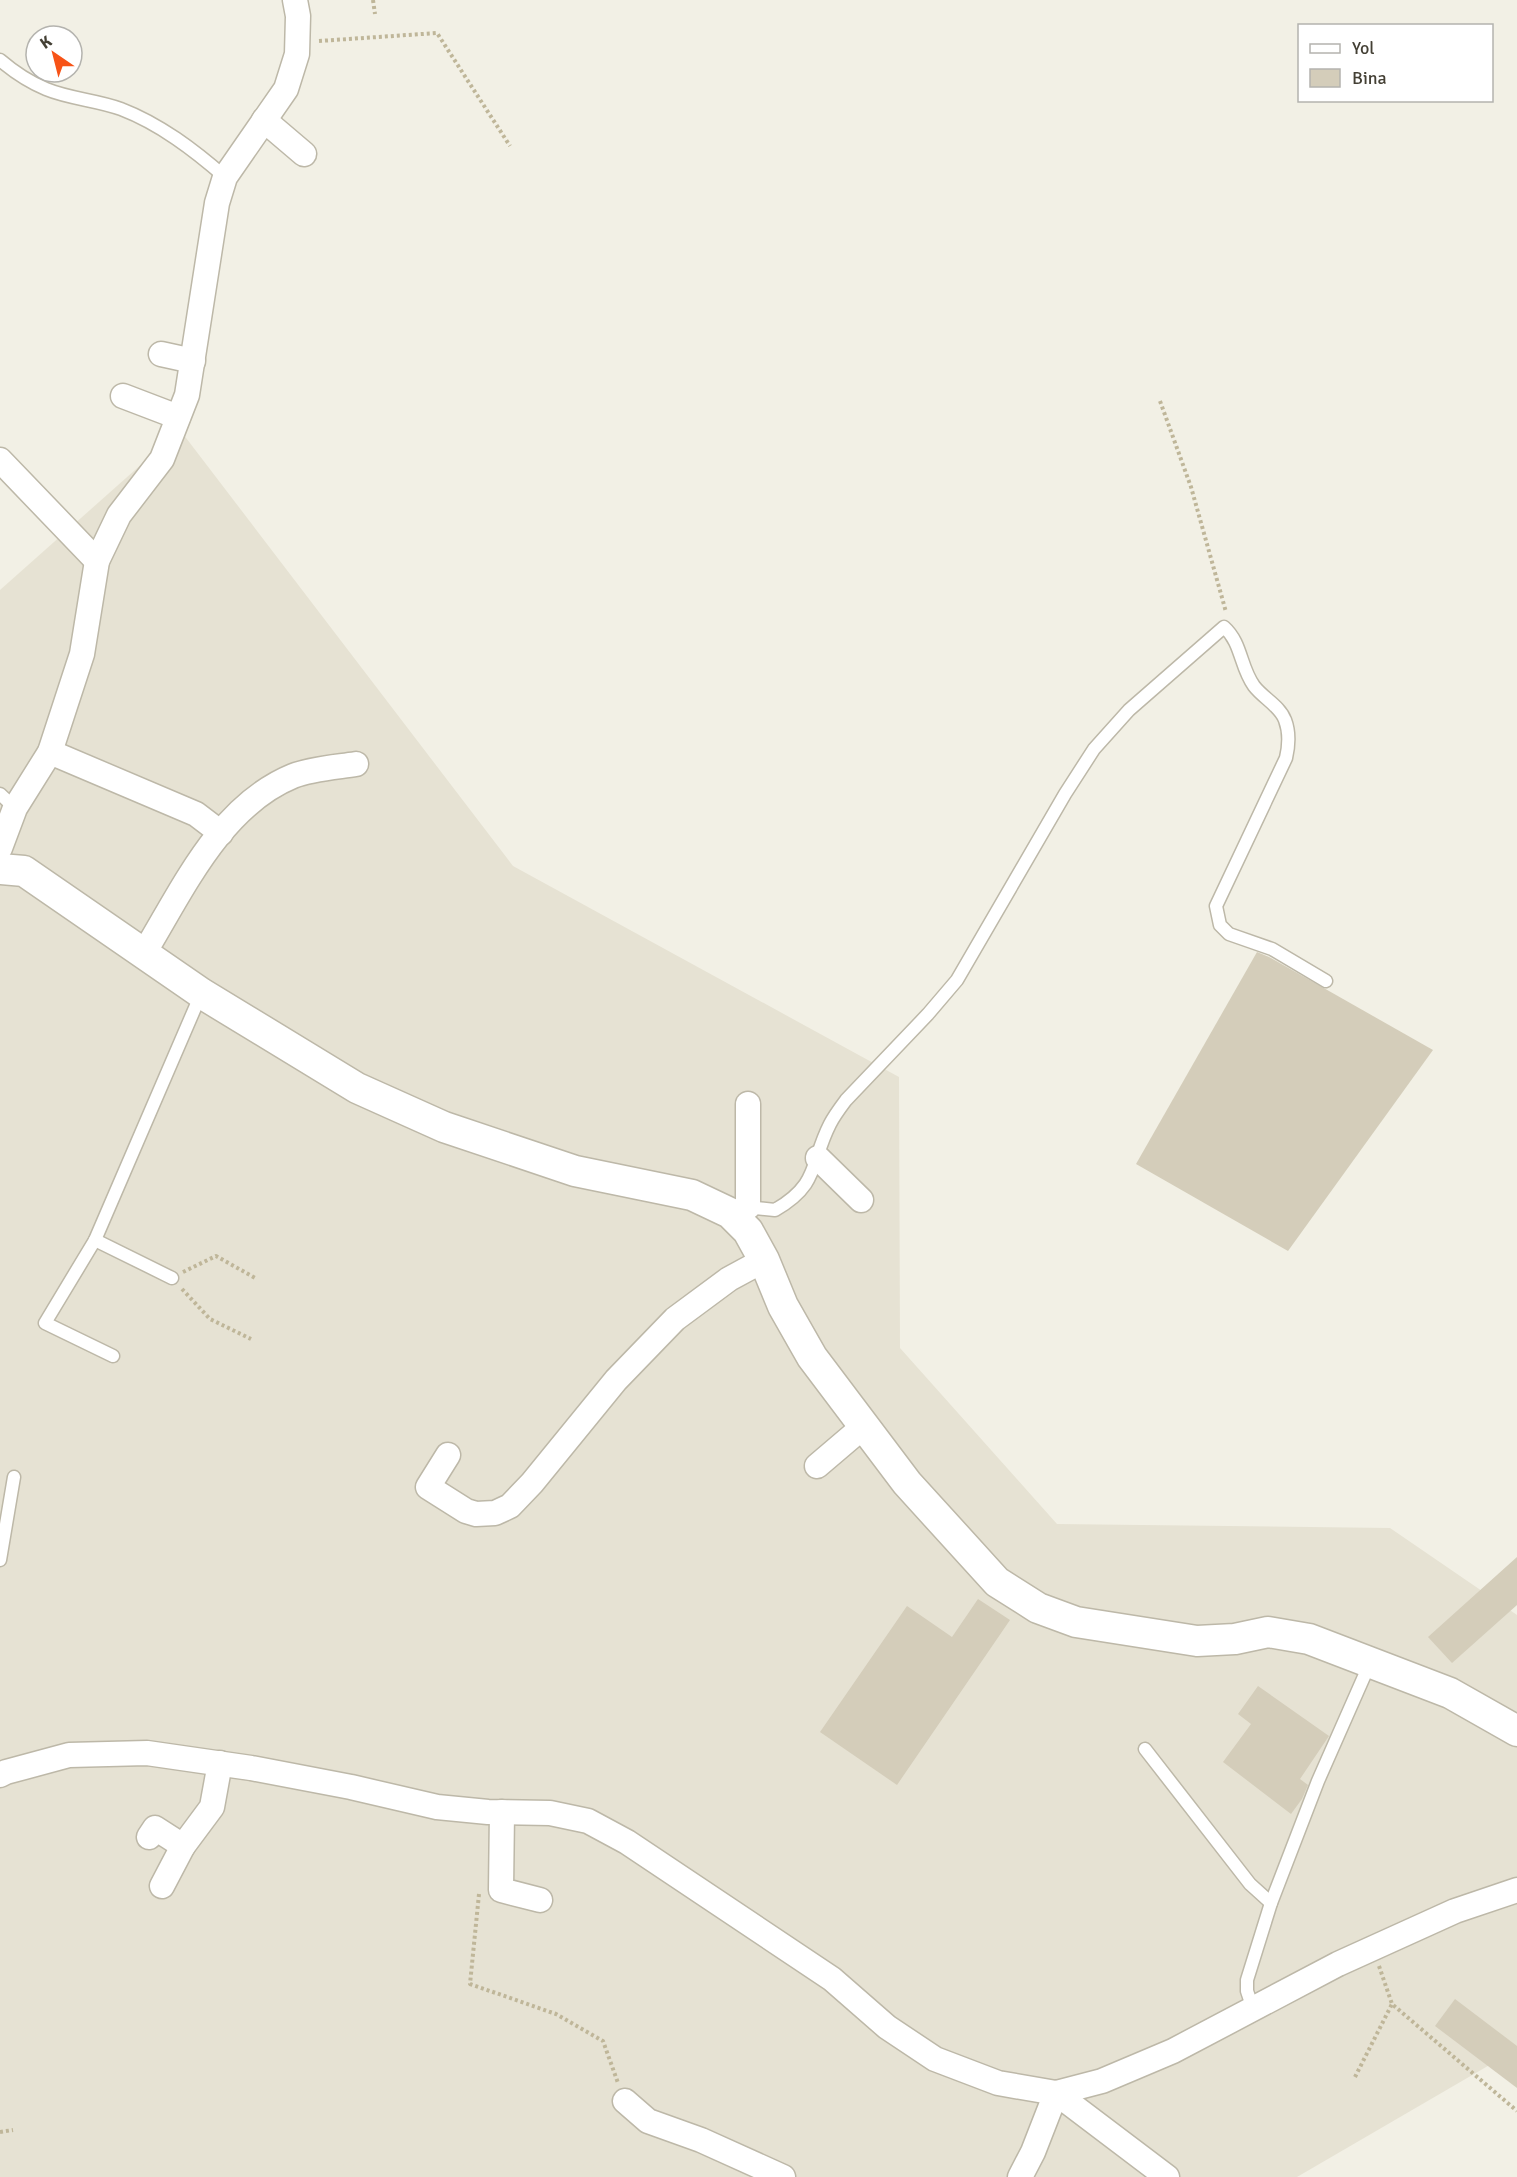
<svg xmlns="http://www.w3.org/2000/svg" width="1517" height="2177" font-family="Signika,sans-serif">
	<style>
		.residential { fill: #e6e2d3 }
		.building { fill: #d4cdba }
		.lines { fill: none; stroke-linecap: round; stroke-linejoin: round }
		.service-casing { stroke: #bdb8a8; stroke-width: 15 }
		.minor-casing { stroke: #bdb8a8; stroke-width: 27 }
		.tertiary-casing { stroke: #bdb8a8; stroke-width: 33 }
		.path { stroke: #bfb699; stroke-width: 4; stroke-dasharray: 3 3; stroke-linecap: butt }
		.service { stroke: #fff; stroke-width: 12 }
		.minor { stroke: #fff; stroke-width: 24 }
		.tertiary { stroke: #fff; stroke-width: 30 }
	</style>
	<rect width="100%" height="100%" fill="#f2f0e5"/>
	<path class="residential" d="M180 430 513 866 899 1077 900 1348 1057 1524 1390 1528 1517 1615V2049L1297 2177H0V590Z"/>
	<g class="building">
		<path d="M1257 952 1269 957 1433 1050 1288 1251 1136 1164Z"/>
		<path d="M1517 1557V1605L1452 1663 1428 1637Z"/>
		<path d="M978 1599 1010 1620 897 1785 820 1732 907 1606 952 1637Z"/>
		<path d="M1258 1686 1329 1736 1300 1779 1308 1785 1302 1799 1291 1814 1223 1762 1251 1724 1238 1714Z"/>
		<path d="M1455 1999 1517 2046V2088L1435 2026Z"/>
	</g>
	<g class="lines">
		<g class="service-casing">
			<g id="service">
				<path d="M0 60C14 72 29 82 46 89 70 99 97 100 121 109 160 124 194 150 225 177"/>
				<path d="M0 794 15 808"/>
				<path d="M746 1207 775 1210C820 1184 810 1163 830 1124 834 1116 840 1108 846 1100L928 1014 957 980 1065 794 1094 749 1129 710 1224 627C1242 643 1240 667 1254 686 1263 698 1280 706 1285 720 1290 733 1289 745 1286 758L1216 906 1220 925 1229 934 1272 949 1326 981"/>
				<path d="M95 1240 172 1278"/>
				<path d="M113 1356 45 1323 95 1240 201 994"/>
				<path d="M0 1560 14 1477"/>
				<path d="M1145 1749 1250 1884 1271 1903"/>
				<path d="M1253 2009 1247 1991V1980L1271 1903 1318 1781 1370 1663"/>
			</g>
		</g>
		<g class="minor-casing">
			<g id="minor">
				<path d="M264 120 304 154"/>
				<path d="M161 354 193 361"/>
				<path d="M123 396 178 417"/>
				<path d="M0 460 97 561"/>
				<path d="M50 752 196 814 221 833"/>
				<path d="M0 848 15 808 50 752 82 654 97 561 119 515 162 459 187 395 217 203 225 177 286 89 297 54 298 16 295 0"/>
				<path d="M144 953C183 889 220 806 293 776 310 769 337 767 356 764"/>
				<path d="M818 1158 861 1200"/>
				<path d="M748 1207V1104"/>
				<path d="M448 1455 428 1487 466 1511 476 1514 495 1513 510 1506 532 1483 616 1380 675 1319 729 1279 764 1260"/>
				<path d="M817 1466 864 1426"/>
				<path d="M0 1775 6 1772 69 1755 147 1753 251 1768 351 1787 437 1807 488 1812 550 1813 588 1821 627 1842 832 1979 887 2027 935 2059 998 2083 1056 2093 1102 2081 1173 2051 1338 1964 1455 1911 1517 1890"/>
				<path d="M502 1812 501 1890 540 1900"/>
				<path d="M149 1837 155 1828 183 1846 212 1807 220 1763"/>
				<path d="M162 1886 183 1846"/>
				<path d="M625 2101 648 2121 701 2140 783 2177"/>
				<path d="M1020 2177 1033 2152 1056 2093 1167 2177"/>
			</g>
		</g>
		<g class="tertiary-casing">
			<path id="tertiary" d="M0 869 24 871 201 993 357 1088 444 1127 575 1171 692 1195 730 1213 748 1231 764 1260 783 1306 812 1357 907 1483 997 1582 1038 1608 1076 1622 1197 1641 1235 1639 1268 1632 1309 1639 1450 1693 1517 1731"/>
		</g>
		<g class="path">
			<path d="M373 0 375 14"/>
			<path d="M319 41 437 33 510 146"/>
			<path d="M1160 401 1191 487 1226 612"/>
			<path d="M183 1272 216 1256 257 1279"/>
			<path d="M182 1289 210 1319 251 1339"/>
			<path d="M479 1894 470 1984 556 2014 603 2041 618 2083"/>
			<path d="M1379 1966 1392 2004 1517 2111"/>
			<path d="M1355 2077 1392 2004"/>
			<path d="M0 2132 13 2130"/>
		</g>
		<use href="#service" class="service"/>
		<use href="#minor" class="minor"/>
		<use href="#tertiary" class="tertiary"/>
	</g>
	<rect x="1298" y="24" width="195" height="78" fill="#ffffff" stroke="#b4b3ae" stroke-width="1.5"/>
	<rect x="1310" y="44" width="30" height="9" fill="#ffffff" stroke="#b4b3ae" stroke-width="1.5"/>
	<text x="1352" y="54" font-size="18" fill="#444035">Yol</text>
	<rect x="1310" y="69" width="30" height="18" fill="#d4cdba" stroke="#b4b3ae" stroke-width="1.5"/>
	<text x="1352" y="84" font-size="18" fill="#444035">Bina</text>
	<g transform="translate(54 54) rotate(325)"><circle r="28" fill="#ffffff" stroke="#b4b3ae" stroke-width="1.5"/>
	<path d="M0-4.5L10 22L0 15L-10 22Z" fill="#f75317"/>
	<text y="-9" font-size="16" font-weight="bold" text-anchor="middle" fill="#444035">K</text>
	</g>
</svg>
